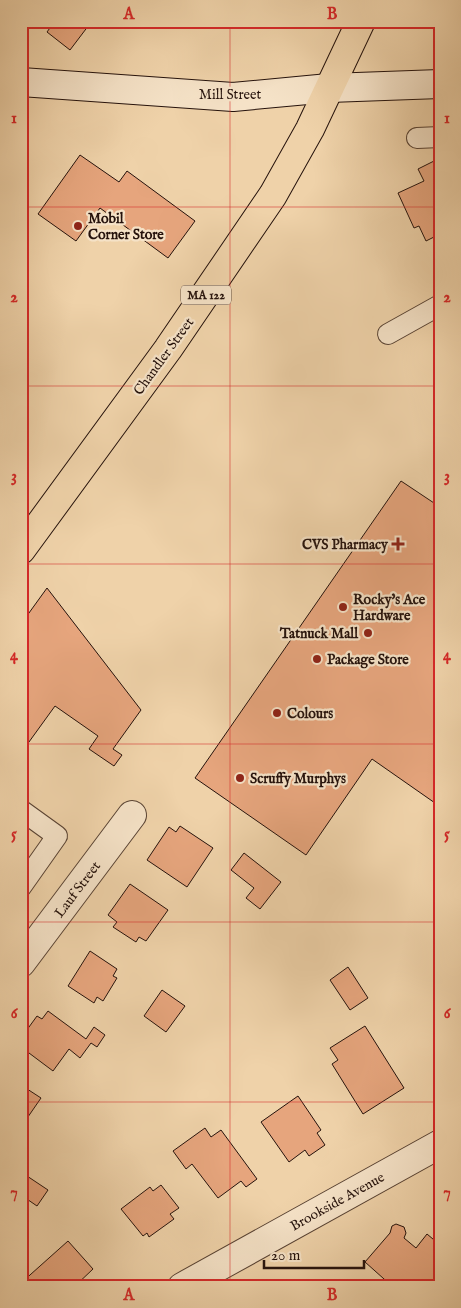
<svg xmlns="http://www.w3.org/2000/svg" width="461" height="1308" font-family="'IM FELL English',serif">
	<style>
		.building { fill: #e6a57d; stroke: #25120c }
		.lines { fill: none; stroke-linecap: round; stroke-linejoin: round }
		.lane-casing { stroke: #584233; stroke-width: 22 }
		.street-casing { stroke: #584233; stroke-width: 30 }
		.secondary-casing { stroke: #25120c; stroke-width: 30 }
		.primary-casing { stroke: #25120c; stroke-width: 30 }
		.lane { stroke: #f5e2c7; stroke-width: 20 }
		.street { stroke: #f5e2c7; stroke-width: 28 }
		.secondary { stroke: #f5e2c7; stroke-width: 28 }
		.primary { stroke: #efd2a9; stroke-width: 28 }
		.grid { fill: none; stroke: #d62828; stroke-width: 1; stroke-opacity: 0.55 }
		.poi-dot { fill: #8f2418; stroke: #f5e2c7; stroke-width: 2 }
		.labels { text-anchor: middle; stroke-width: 4.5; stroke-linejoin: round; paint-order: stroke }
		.shield { fill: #f5e2c7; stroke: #635044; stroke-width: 1 }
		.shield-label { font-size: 12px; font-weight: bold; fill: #25120c }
		.street-label { font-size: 14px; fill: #25120c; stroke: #f5e2c7 }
		.poi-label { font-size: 14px; font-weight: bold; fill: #25120c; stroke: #f5e2c7; text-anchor: start }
		.neatline { fill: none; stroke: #d62828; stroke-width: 2 }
		.grid-label { font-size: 16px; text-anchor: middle; font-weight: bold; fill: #d62828 }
	</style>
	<rect width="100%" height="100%" fill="#efd2a9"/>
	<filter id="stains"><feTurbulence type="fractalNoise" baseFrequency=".004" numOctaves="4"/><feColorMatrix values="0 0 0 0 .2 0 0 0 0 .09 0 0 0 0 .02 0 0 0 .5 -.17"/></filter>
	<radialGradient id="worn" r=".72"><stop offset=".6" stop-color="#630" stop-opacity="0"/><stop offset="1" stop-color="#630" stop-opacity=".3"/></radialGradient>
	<g class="building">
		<path d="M55 21H92L70 50 47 32Z"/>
		<path d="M80 155 119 182 127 171 195 221 168 258 100 208 76 241 38 214Z"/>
		<path d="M440 158V234L426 241 419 226 414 228 398 193 424 181 418 169Z"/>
		<path d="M401 481 440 507V795L435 803 372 759 306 855 195 778Z"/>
		<path d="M47 588 141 710 113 749 122 755 114 766 89 749 98 736 55 706 21 753V624Z"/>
		<path d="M180 826 213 848 187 887 147 860 169 827 176 832Z"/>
		<path d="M244 853 281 882 260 909 246 898 254 888 231 870Z"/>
		<path d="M130 884 168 910 146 941 139 937 136 942 113 927 117 922 108 915Z"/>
		<path d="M90 951 117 969 113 976 117 978 103 1001 97 997 94 1003 68 986Z"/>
		<path d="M348 967 368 998 350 1010 330 980Z"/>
		<path d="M162 990 185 1006 166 1032 144 1016Z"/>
		<path d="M48 1011 86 1039 94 1027 105 1035 97 1047 91 1043 80 1058 69 1049 53 1071 21 1047V1038L37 1016 42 1019Z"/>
		<path d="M365 1026 404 1088 363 1114 332 1064 338 1060 330 1048Z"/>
		<path d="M21 1085 41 1098 21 1127Z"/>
		<path d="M298 1096 321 1130 317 1133 325 1145 309 1156 305 1150 289 1162 261 1122Z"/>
		<path d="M205 1128 211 1137 221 1130 257 1179 246 1187 241 1181 218 1198 192 1164 186 1169 173 1151Z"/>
		<path d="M27 1176 48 1190 37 1206 21 1195V1186Z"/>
		<path d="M161 1185 179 1208 170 1214 174 1219 149 1237 147 1233 143 1236 121 1209 150 1187 153 1191Z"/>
		<path d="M396 1224 404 1227 406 1233 404 1238 416 1248 427 1234 440 1245V1287H393L365 1262 390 1233 392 1226Z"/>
		<path d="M68 1241 93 1269 74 1287H21V1283Z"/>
	</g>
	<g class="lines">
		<g class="lane-casing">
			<g id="lane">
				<path d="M417 138 440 137"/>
				<path d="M388 334 440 305"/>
				<path d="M21 810 57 836 21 887"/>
			</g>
		</g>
		<g class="street-casing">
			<g id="street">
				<path d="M21 963 132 815"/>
				<path d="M182 1287 440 1144"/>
			</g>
		</g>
		<g class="secondary-casing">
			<path id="secondary" d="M21 82 233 97 329 88 440 84"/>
		</g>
		<g class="primary-casing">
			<path id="primary" d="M21 550 168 349 273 195 310 129 361 21"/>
		</g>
		<use href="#lane" class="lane"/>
		<use href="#street" class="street"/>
		<use href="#secondary" class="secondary"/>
		<use href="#primary" class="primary"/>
	</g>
	<path class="grid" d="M230 21V1287M21 207H440M21 386H440M21 564H440M21 744H440M21 922H440M21 1102H440"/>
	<g class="poi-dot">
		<circle cx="78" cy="226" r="5"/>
		<path d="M395.5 536.5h5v5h5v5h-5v5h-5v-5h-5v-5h5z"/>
		<circle cx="343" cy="607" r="5"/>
		<circle cx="368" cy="633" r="5"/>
		<circle cx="317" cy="659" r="5"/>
		<circle cx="277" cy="713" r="5"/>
		<circle cx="240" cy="778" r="5"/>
	</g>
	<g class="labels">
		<rect class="shield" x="181" y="285.5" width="50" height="19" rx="4"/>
		<g class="shield-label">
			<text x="206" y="299">MA 122</text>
		</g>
		<g class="street-label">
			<text x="230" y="99">Mill Street</text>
			<text transform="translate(163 356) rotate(-54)" y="5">Chandler Street</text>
			<text transform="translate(77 889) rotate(-53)" y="5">Lauf Street</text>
			<text transform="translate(337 1201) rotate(-29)" y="5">Brookside Avenue</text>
		</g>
		<g class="poi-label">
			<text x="88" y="223">Mobil<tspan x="88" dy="16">Corner Store</tspan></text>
			<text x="388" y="549" text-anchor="end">CVS Pharmacy</text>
			<text x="353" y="604">Rocky's Ace<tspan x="353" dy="16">Hardware</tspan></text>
			<text x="358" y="638" text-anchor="end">Tatnuck Mall</text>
			<text x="327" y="664">Package Store</text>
			<text x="287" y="718">Colours</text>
			<text x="250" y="783">Scruffy Murphys</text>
		</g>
	</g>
	<rect width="461" height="1308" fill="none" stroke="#efd2a9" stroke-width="55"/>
	<path d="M264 1260v8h100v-8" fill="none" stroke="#25120c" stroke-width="2.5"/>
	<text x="271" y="1260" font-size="15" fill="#25120c" stroke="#f5e2c7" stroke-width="4" paint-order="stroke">20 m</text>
	<rect x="28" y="28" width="406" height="1252" class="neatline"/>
	<g class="grid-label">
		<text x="129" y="19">A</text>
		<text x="332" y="19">B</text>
		<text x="14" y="123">1</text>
		<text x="447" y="123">1</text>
		<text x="14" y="302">2</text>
		<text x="447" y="302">2</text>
		<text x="14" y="481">3</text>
		<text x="447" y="481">3</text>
		<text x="14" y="660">4</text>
		<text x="447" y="660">4</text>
		<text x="14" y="839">5</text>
		<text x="447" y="839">5</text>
		<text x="14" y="1018">6</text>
		<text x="447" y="1018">6</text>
		<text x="14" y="1197">7</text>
		<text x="447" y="1197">7</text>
		<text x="129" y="1300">A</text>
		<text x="332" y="1300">B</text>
	</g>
	<rect width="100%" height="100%" filter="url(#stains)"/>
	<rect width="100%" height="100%" fill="url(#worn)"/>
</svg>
